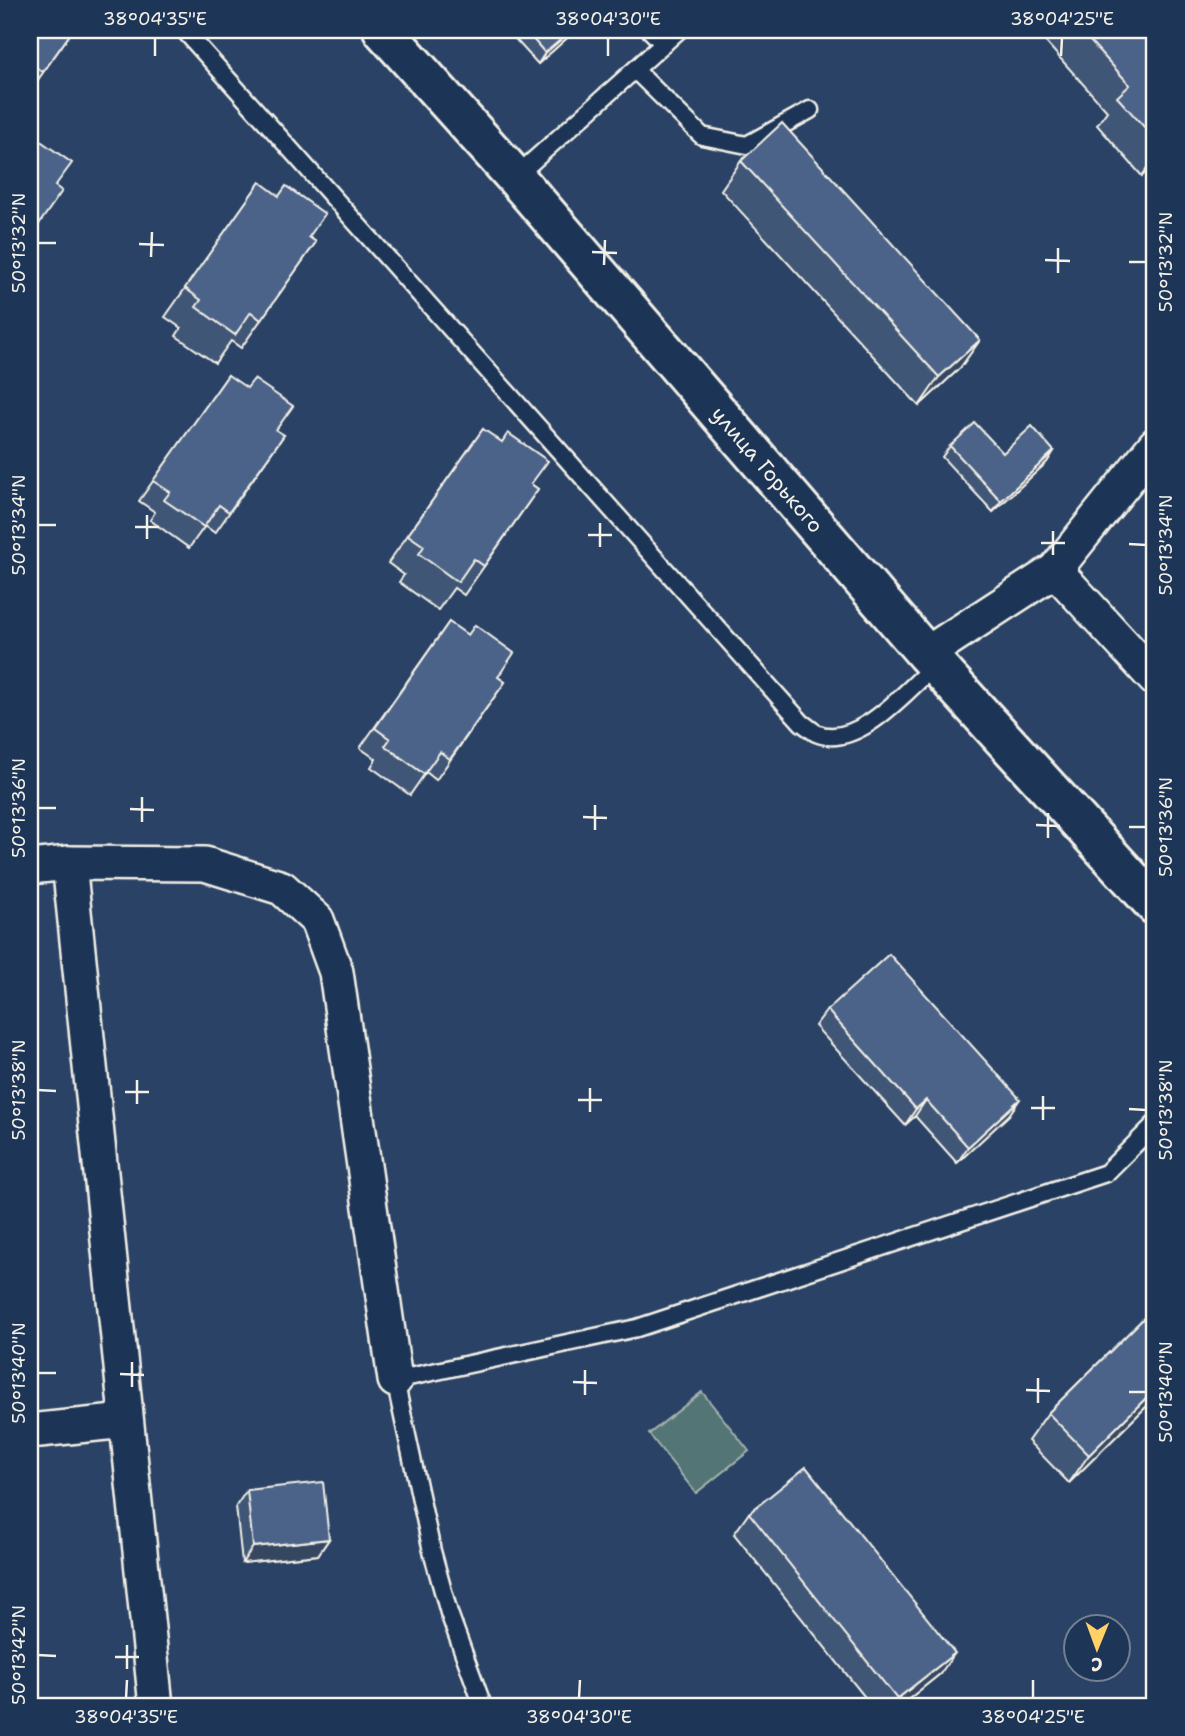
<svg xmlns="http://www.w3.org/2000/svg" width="1185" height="1736" font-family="'Shantell Sans',sans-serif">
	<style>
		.green { fill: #537575; stroke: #a4b3ae; stroke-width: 2 }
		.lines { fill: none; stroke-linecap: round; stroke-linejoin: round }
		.lane-casing { stroke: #f4f1e8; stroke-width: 21 }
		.street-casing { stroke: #f4f1e8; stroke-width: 38 }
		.primary-casing { stroke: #f4f1e8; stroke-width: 44 }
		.lane { stroke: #1d3557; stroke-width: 16 }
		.street { stroke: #1d3557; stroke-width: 33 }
		.primary { stroke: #1d3557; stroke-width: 38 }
		.wall { fill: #415676; stroke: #f4f1e8; stroke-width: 2 }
		.shaded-wall { fill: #354660; stroke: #f4f1e8; stroke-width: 2 }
		.building { fill: #4c6489; stroke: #f4f1e8; stroke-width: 2 }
		.ticks { fill: none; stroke: #f4f1e8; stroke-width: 2.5 }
		.labels { text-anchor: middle; stroke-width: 5; stroke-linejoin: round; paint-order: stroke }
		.street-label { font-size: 21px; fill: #f4f1e8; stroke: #1d3557 }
		.neatline { fill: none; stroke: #f4f1e8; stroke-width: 2.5 }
		.ticks-label { font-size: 18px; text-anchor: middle; fill: #f4f1e8 }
	</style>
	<rect width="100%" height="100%" fill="#2a4265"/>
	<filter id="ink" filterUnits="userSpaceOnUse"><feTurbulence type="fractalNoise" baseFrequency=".0143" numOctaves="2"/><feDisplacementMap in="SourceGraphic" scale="14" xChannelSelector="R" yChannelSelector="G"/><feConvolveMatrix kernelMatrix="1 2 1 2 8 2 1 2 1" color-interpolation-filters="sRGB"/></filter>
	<g filter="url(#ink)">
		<path class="green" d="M702 1392 749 1451 696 1493 649 1434Z"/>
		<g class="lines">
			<g class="lane-casing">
				<g id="lane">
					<path d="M184 30 802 723C807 726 811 730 816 733 857 751 908 689 936 664"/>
					<path d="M650 30 664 44"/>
					<path d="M635 70 702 136 747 145 810 110"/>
					<path d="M515 177 679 30"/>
					<path d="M483 1706 449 1613 432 1551 395 1380 637 1328 1106 1173 1155 1124"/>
				</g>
			</g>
			<g class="street-casing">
				<g id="street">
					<path d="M1055 570 1155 679"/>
					<path d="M926 654 1055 570 1155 445"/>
					<path d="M69 863 156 1706"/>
					<path d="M30 867 69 863 205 864 282 888 317 920 336 972 395 1380"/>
					<path d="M30 1431 125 1421"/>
				</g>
			</g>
			<g class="primary-casing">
				<g id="primary">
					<path id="s1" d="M383 30 515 177 926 654 1155 905"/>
				</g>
			</g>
			<use href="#lane" class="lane"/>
			<use href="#street" class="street"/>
			<use href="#primary" class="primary"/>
		</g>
		<g class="wall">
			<path d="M30 30H73L30 91Z"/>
			<path d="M507 30H576L538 64Z"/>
			<path d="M1035 30H1155V164L1142 176 1097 125 1107 111Z"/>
			<path d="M741 161 980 340 960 368 919 406 721 190Z"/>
			<path d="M260 182 309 237 316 242 241 348 231 341 215 363 176 336 181 328 165 317Z"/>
			<path d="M228 375 276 430 284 435 215 533 205 526 189 548 150 520 155 512 139 501Z"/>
			<path d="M483 429 531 484 538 489 464 595 454 588 438 610 399 582 404 575 388 563Z"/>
			<path d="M950 446 1003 453 1054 451 1047 462 993 512 942 457Z"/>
			<path d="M449 622 498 677 505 682 436 780 426 772 410 795 371 767 376 759 360 748Z"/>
			<path d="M827 1010 1009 1115 957 1163 915 1116 905 1125 815 1026Z"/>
			<path d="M1155 1307V1398L1069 1483 1028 1441 1048 1413Z"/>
			<path d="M247 1490 329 1539 318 1555 242 1563 236 1506Z"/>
			<path d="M749 1513 940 1674 900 1706H872L734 1534Z"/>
		</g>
		<g class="shaded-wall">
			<path d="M572 30H576L538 64 545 53Z"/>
			<path d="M1155 157V164L1142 176Z"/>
			<path d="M980 340 960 368 919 406 939 377Z"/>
			<path d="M1054 451 1047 462 993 512 1001 501Z"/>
			<path d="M1020 1099 1009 1115 957 1163 968 1147Z"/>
			<path d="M926 1100 915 1116 905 1125 916 1109Z"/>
			<path d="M1155 1389V1398L1069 1483 1089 1455Z"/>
			<path d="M329 1539 318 1555 242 1563 253 1547Z"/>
			<path d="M955 1653 940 1674 900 1706H892L897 1699Z"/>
		</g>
		<g class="building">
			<path d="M30 30H73L43 72 32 65 30 69Z"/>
			<path d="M525 30H572L545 53Z"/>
			<path d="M1080 30H1155V139L1117 97 1130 85Z"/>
			<path d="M782 123 980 340 939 377 741 161Z"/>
			<path d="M32 135 72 163 55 186 62 191 30 237V139Z"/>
			<path d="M260 182 279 196 286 186 325 214 309 237 316 242 261 320 251 312 235 335 196 307 201 300 185 288Z"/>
			<path d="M228 375 247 388 254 379 293 406 276 430 284 435 229 512 219 505 204 527 164 500 170 492 153 481Z"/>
			<path d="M975 423 1003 453 1032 426 1054 451 1001 501 950 446Z"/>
			<path d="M483 429 502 442 508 433 548 461 531 484 538 489 484 566 474 559 458 582 419 554 424 546 408 535Z"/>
			<path d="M449 622 468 635 475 625 514 653 498 677 505 682 450 759 440 752 424 774 385 746 390 739 375 728Z"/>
			<path d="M889 954 1020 1099 968 1147 926 1100 916 1109 827 1010Z"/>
			<path d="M1155 1307V1389L1089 1455 1048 1413Z"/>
			<path d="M806 1467 955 1653 897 1699 749 1513Z"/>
			<path d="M323 1482 329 1539 253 1547 247 1490Z"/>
		</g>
	</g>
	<path class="ticks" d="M155 56V38M608 56V38M1061 56 1062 38M38 243H56M139 244 164 245M592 252 617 253M151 257 152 232M1045 260 1070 261M1129 262H1146M604 265 605 240M1058 273V248M38 525H56M135 527H159M588 535H612M147 539V515M1041 543H1065M1129 544 1146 545M600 547V523M1053 555V531M38 808H56M130 809 154 810M583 817 607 818M142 822V797M1036 825 1060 826M1129 827H1146M595 830V805M1048 838V813M38 1090 56 1091M125 1092H149M578 1100H602M137 1104V1080M1031 1108H1055M1129 1109 1146 1110M590 1112V1088M1043 1120V1096M38 1373H56M120 1374 144 1375M573 1382 597 1383M132 1387V1362M1026 1390 1050 1391M1129 1392H1146M585 1395V1370M1038 1403V1378M38 1655 56 1656M115 1657H139M127 1669V1645M126 1698 127 1680M579 1698 580 1680M1033 1698V1680"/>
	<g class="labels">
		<g class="street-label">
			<text dy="7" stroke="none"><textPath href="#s1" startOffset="584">улица Горького</textPath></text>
		</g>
	</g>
	<rect width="1185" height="1736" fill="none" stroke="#1d3557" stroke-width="77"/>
	<g transform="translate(1097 1648) rotate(181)"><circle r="33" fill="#1d3557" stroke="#738091" stroke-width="2"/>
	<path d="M0-5L12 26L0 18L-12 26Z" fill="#ffd166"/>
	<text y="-10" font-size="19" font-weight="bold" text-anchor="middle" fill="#f4f1e8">С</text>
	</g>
	<rect x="38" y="38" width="1108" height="1660" class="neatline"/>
	<g class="ticks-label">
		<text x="155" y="25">38°04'35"E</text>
		<text x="608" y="25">38°04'30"E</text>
		<text x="1062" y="25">38°04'25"E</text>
		<text transform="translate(19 243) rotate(-90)" y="6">50°13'32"N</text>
		<text transform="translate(1166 262) rotate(-90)" y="6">50°13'32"N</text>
		<text transform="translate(19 525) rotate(-90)" y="6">50°13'34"N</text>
		<text transform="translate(1166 545) rotate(-90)" y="6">50°13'34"N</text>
		<text transform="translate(19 808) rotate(-90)" y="6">50°13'36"N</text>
		<text transform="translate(1166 827) rotate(-90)" y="6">50°13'36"N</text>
		<text transform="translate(19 1090) rotate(-90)" y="6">50°13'38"N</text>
		<text transform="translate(1166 1110) rotate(-90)" y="6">50°13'38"N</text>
		<text transform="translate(19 1373) rotate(-90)" y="6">50°13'40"N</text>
		<text transform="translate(1166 1392) rotate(-90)" y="6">50°13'40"N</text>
		<text transform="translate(19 1655) rotate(-90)" y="6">50°13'42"N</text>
		<text x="126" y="1723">38°04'35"E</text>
		<text x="579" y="1723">38°04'30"E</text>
		<text x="1033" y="1723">38°04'25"E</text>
	</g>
</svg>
